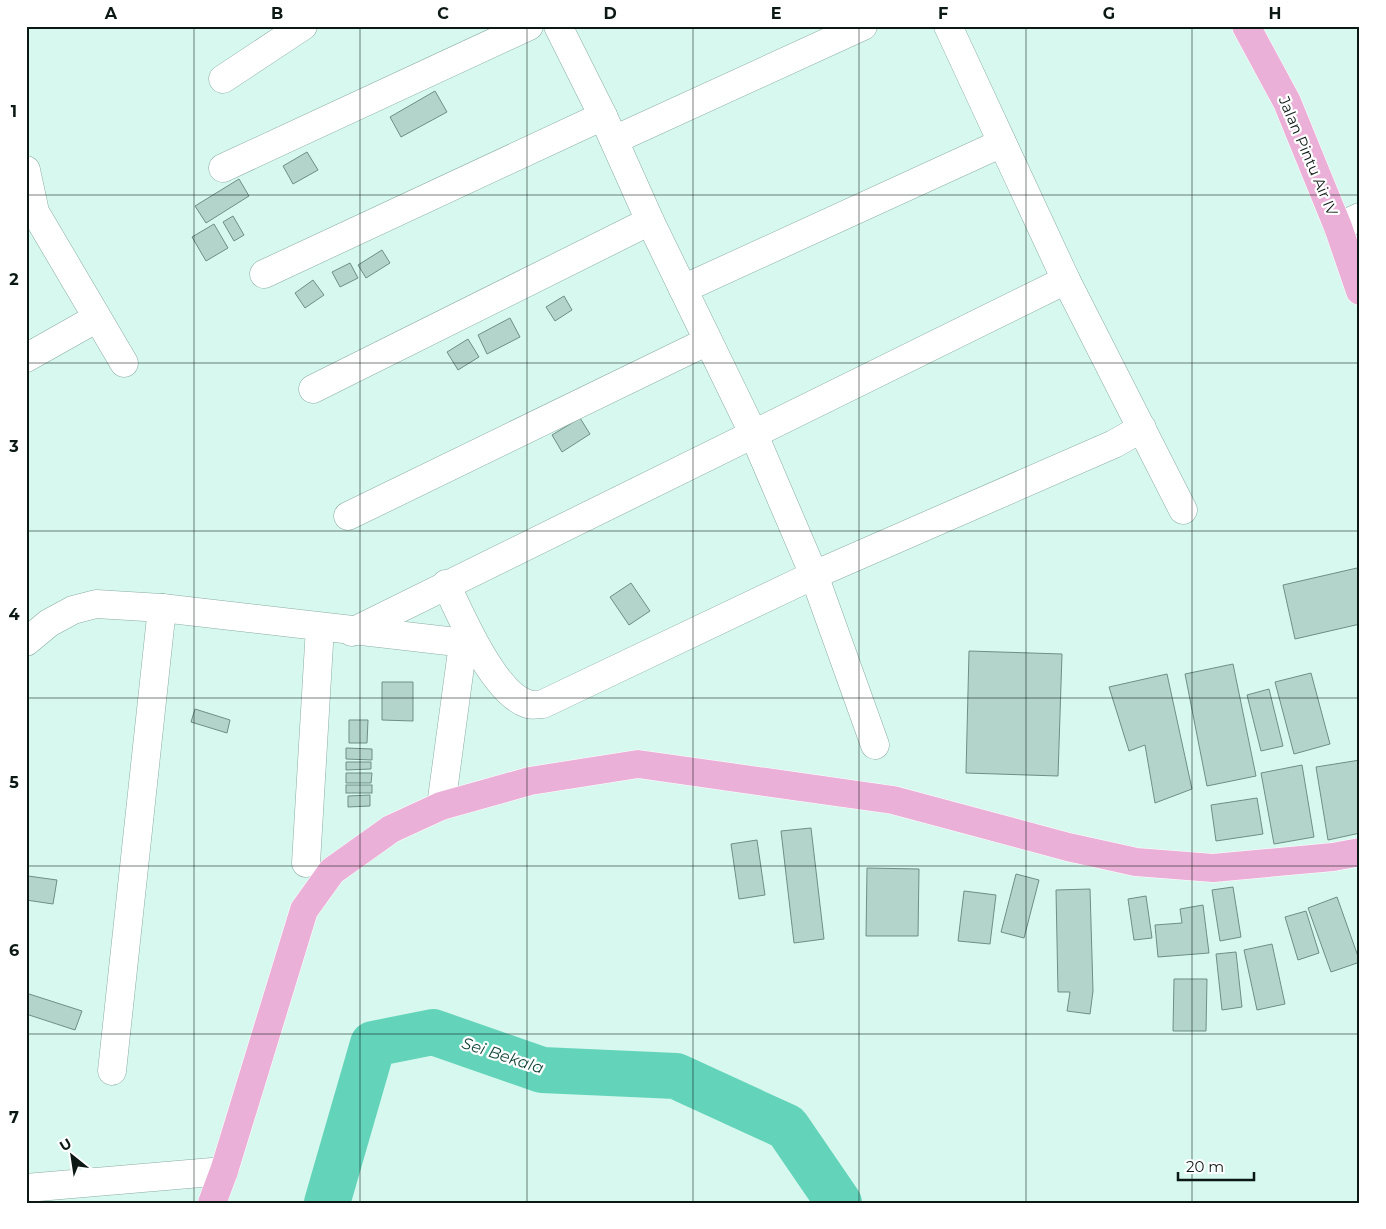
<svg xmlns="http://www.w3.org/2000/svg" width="1386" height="1229" font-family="Montserrat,sans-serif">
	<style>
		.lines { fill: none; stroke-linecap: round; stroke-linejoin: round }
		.river { stroke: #63d4ba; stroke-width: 46 }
		.building { fill: #b3d4ca; stroke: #6f8f86 }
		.minor-casing { stroke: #8cada4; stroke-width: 29 }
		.major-casing { stroke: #fff; stroke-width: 29 }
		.minor { stroke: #fff; stroke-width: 28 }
		.major { stroke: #ebb0d7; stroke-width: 28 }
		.grid { fill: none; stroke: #0b1814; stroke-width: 1; stroke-opacity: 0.55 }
		.labels { text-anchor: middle; stroke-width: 4.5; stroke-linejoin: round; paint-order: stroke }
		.street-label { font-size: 15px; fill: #0b1814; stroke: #fff }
		.water-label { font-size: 16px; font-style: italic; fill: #14463b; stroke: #fff }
		.neatline { fill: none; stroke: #0b1814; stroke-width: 2 }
		.grid-label { font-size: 16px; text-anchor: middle; font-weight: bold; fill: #0b1814 }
	</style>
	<rect width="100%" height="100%" fill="#d6f8ee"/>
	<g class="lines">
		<path class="river" d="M327 1203 373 1044 433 1032 542 1070 676 1076 787 1127 839 1203"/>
	</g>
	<g class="building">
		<path d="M435 91 447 112 401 137 390 117Z"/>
		<path d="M307 152 318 170 293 184 283 166Z"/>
		<path d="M239 179 249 196 206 223 195 206Z"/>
		<path d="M233 216 244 235 234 241 223 222Z"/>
		<path d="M214 224 228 248 206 261 192 237Z"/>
		<path d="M382 250 390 263 366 278 358 265Z"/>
		<path d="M350 263 358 278 340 287 332 272Z"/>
		<path d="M313 280 324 295 305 308 295 293Z"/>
		<path d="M564 296 572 310 555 321 546 307Z"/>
		<path d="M510 318 520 337 487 354 478 335Z"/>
		<path d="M468 339 479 357 458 370 447 352Z"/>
		<path d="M580 418 590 434 562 452 552 435Z"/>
		<path d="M1357 568 1360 579V624L1295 639 1283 585Z"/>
		<path d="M631 583 650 611 629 625 610 597Z"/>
		<path d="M969 651 1062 654 1058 776 966 773Z"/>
		<path d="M1233 664 1256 776 1207 786 1185 674Z"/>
		<path d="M1311 673 1330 744 1294 754 1275 682Z"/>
		<path d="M1167 674 1192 789 1155 803 1145 745 1129 751 1109 687Z"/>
		<path d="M382 682H413V721L382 720Z"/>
		<path d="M1269 689 1283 746 1261 751 1247 695Z"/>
		<path d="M195 709 230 720 227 733 191 722Z"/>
		<path d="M349 720H368L367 743H349Z"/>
		<path d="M346 748 372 749V760L346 759Z"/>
		<path d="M1360 760V833L1328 840 1316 767Z"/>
		<path d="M346 762H371V769L346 770Z"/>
		<path d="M1302 765 1314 837 1274 844 1261 773Z"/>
		<path d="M346 773H372L371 783H346Z"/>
		<rect x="346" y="785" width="26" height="8"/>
		<path d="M370 795V806L348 807V796Z"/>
		<path d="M1257 798 1263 834 1216 841 1211 805Z"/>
		<path d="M811 828 824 939 794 943 781 831Z"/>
		<path d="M757 840 765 895 739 899 731 844Z"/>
		<path d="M867 868 919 869 918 936H866Z"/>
		<path d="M1016 874 1039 880 1024 938 1001 932Z"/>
		<path d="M28 876 57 880 53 904 26 900Z"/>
		<path d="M1233 887 1241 937 1220 941 1212 890Z"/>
		<path d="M1090 889 1093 991 1090 1014 1067 1011 1070 992H1058L1056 890Z"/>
		<path d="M964 891 996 895 990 944 958 941Z"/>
		<path d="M1146 896 1152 938 1134 940 1128 899Z"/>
		<path d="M1337 897 1360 962 1331 972 1308 908Z"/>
		<path d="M1203 905 1209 953 1158 957 1155 925 1182 923 1180 909Z"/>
		<path d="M1306 911 1319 953 1298 960 1285 917Z"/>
		<path d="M1272 944 1285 1004 1257 1010 1244 950Z"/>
		<path d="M1236 952 1242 1007 1222 1010 1216 954Z"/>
		<path d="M1174 979H1207L1206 1031H1173Z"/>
		<path d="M26 993 82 1011 75 1030 26 1014Z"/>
	</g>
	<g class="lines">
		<g class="minor-casing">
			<g id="minor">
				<path d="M558 26 603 116 650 221 754 435 814 575 875 745"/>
				<path d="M948 26 1066 280 1183 510"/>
				<path d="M223 79 303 26"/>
				<path d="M614 140 863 26"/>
				<path d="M223 168 529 26"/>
				<path d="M26 170 35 212 124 363"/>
				<path d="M1338 227 1360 217"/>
				<path d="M264 274 603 116"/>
				<path d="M683 289 1002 143"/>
				<path d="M26 358 97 318"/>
				<path d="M313 389 650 221"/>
				<path d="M348 516 708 341"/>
				<path d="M446 584C460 614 494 694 528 704 532 706 538 704 543 704L814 575 1114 444 1142 428"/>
				<path d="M352 632 1066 280"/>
				<path d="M26 642 49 623 73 610 96 604 162 608 474 644"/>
				<path d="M441 806 463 644"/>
				<path d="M306 863 320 627"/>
				<path d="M112 1071 162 608"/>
				<path d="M26 1188 224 1171"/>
			</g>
		</g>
		<g class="major-casing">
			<g id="major">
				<path d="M1246 26 1287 102 1338 227 1360 291"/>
				<path d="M212 1203 224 1171 304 910 332 871 391 829 441 806 530 781 638 764 893 800 1068 847 1136 862 1213 868 1333 857 1360 852"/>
			</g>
		</g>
		<use href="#minor" class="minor"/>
		<use href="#major" class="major"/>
	</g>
	<path class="grid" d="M194 26V1203M360 26V1203M527 26V1203M693 26V1203M859 26V1203M1026 26V1203M1192 26V1203M26 195H1360M26 363H1360M26 531H1360M26 698H1360M26 866H1360M26 1034H1360"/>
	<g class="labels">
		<g class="street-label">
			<text transform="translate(1308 156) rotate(67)" y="5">Jalan Pintu Air IV</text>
		</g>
		<g class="water-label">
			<text transform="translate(503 1055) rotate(18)" y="6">Sei Bekala</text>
		</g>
	</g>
	<rect width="1386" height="1229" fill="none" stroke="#ffffff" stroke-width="55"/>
	<g transform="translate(72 1156) rotate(330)" stroke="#ffffff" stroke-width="4" paint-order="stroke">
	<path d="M0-4L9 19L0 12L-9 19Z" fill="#0b1814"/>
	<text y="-8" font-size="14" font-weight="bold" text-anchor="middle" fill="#0b1814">U</text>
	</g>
	<path d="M1178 1172v8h76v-8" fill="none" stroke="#0b1814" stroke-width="2.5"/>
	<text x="1186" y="1172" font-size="15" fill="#0b1814" stroke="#ffffff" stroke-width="4" paint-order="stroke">20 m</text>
	<rect x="28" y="28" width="1330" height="1174" class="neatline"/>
	<g class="grid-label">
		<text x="111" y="19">A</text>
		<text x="277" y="19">B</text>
		<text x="443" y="19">C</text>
		<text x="610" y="19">D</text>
		<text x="776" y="19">E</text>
		<text x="943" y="19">F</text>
		<text x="1109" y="19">G</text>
		<text x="1275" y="19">H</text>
		<text x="14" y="117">1</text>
		<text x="14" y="285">2</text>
		<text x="14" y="452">3</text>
		<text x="14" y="620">4</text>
		<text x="14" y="788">5</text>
		<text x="14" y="956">6</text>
		<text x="14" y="1123">7</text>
	</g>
</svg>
